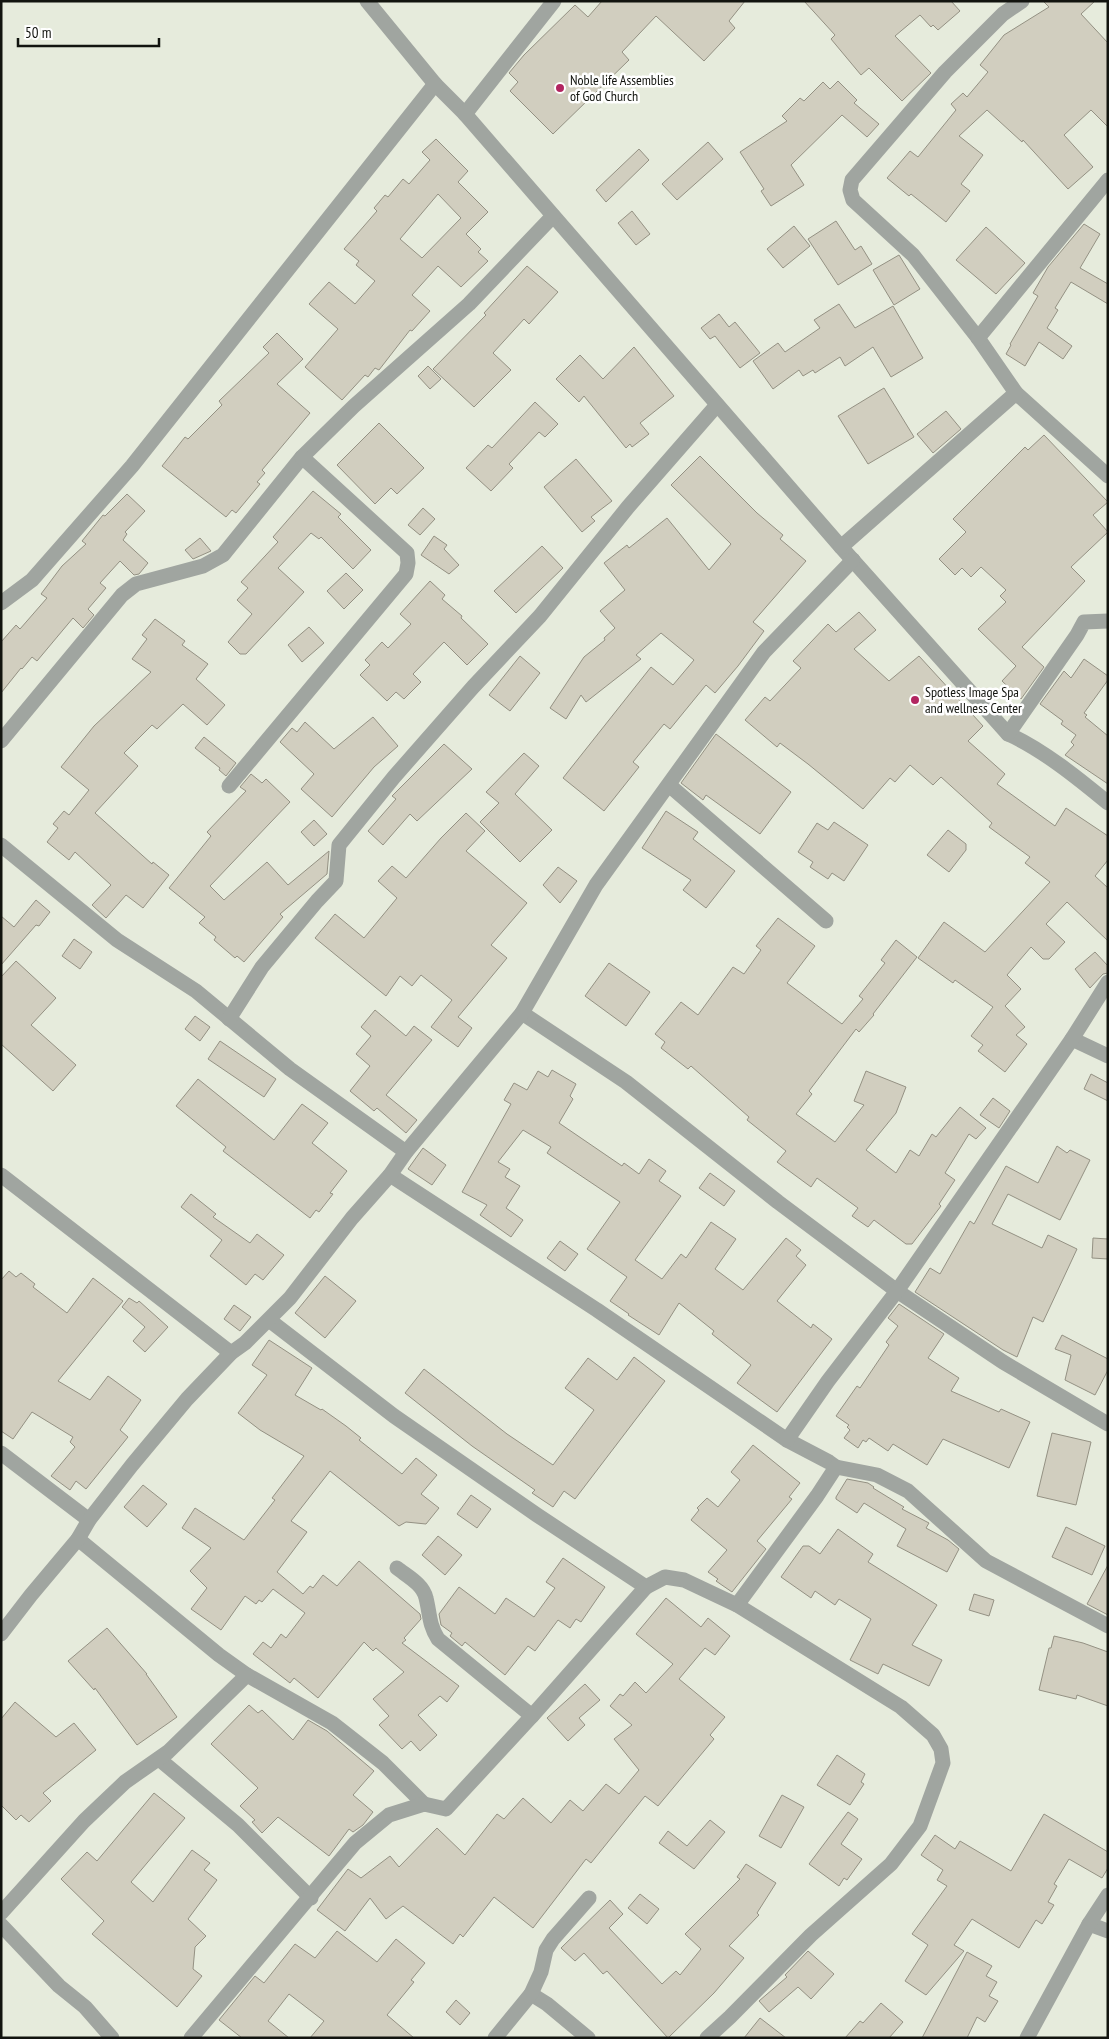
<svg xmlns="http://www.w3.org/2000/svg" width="1109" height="2039" font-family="'PT Sans Narrow',sans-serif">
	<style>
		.building { fill: #d1cebf; stroke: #949183; fill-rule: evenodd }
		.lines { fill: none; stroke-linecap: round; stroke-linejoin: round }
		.minor { stroke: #a0a5a0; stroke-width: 15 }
		.poi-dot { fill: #b22560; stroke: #fff; stroke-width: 2 }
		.labels { text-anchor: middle; stroke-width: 5; stroke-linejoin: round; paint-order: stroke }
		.poi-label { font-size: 14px; fill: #12140f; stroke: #fff; text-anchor: start }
	</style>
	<rect width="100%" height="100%" fill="#e6ebdc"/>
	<g class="building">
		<path d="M602 1H745L729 21 735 28 704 61 656 16 622 52 629 60 553 134 510 91 518 82 509 73 524 55 575 5 588 17Z"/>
		<path d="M804 1H951L960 11 938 30 933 25 931 27 920 15 895 36 931 73 902 101 869 68 861 75 831 39 835 35Z"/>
		<path d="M1043 1H1095L1081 14 1108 43V127L1091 110 1064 135 1093 167 1068 189 1023 140 1022 142 987 110 959 136 983 155 961 184 970 191 946 222 911 194 909 196 887 178 910 151 918 157 956 110 951 104 963 93 967 97 988 72 980 65 1004 35 1049 7Z"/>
		<path d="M838 81 857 100 854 103 879 124 867 137 842 115 791 165 804 185 771 206 761 191 764 189 740 152 787 121 782 116 800 98 804 101 823 82 830 89Z"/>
		<path d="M436 139 468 171 458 182 488 212 466 234 481 249 478 252 488 261 461 287 438 266 412 295 430 311 412 331 410 330 379 370 375 368 368 377 365 375 342 400 305 367 338 329 309 304 329 282 355 304 375 281 356 265 359 261 344 249 377 211 374 208 385 195 388 197 403 179 409 184 430 160 422 152ZM438 194 461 218 422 258 400 239Z"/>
		<path d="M708 142 723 159 677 200 662 184Z"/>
		<path d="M639 149 649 160 606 202 596 190Z"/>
		<path d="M632 211 650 234 636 245 618 223Z"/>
		<path d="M836 221 855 250 861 246 872 264 838 285 808 239Z"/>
		<path d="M1084 224 1100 234 1080 268 1108 284V304L1071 282 1055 308 1058 310 1047 328 1072 346 1063 359 1039 342 1025 366 1006 354 1011 345 1010 344 1038 296 1033 293 1048 267Z"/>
		<path d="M794 226 810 246 783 268 767 249Z"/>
		<path d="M986 227 1025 263 996 294 956 260Z"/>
		<path d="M899 255 920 289 894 305 873 270Z"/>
		<path d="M527 266 558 292 529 324 524 319 493 353 511 370 474 407 433 369 486 315 484 313Z"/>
		<path d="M839 304 855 328 893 306 923 358 891 377 873 347 845 366 840 357 815 373 813 370 803 376 799 370 773 389 753 361 778 343 785 352 820 328 814 320Z"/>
		<path d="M719 314 729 327 735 322 760 353 740 368 715 336 710 339 701 328Z"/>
		<path d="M277 333 303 359 277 384 310 413 262 470 265 473 257 482 260 484 236 513 232 510 226 517 162 466 185 437 188 439 222 405 219 401 269 353 263 347Z"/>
		<path d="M634 347 674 396 640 423 649 434 632 447 630 444 626 448 584 396 579 402 556 379 580 355 603 379Z"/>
		<path d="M428 366 441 379 430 389 418 376Z"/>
		<path d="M884 388 914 437 868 464 838 416Z"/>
		<path d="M535 402 558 424 545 437 539 432 509 464 513 468 491 491 466 468 488 445 492 448Z"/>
		<path d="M946 411 961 429 933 453 917 434Z"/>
		<path d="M379 423 424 468 397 494 391 488 375 504 337 465Z"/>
		<path d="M1044 435 1108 502 1093 515 1108 532 1071 567 1085 581 1022 647 1044 667 1021 699 1002 681 1016 666 978 629 1006 602 1000 596 1006 590 981 567 971 577 962 568 955 575 939 559 966 532 953 519 1025 447 1028 450Z"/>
		<path d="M700 456 757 513 783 535 780 539 806 561 753 622 764 631 738 666 715 693 706 685 670 729 664 724 633 762 639 767 604 811 563 778 651 667 673 685 694 660 661 633 636 655 641 659 586 702 581 695 566 719 550 708 584 657 605 640 604 638 615 628 600 611 625 590 604 563 627 545 629 548 667 518 709 570 731 544 671 485Z"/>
		<path d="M576 459 612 501 591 517 595 521 582 532 544 487Z"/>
		<path d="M313 491 341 514 338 517 371 550 353 569 321 537 319 539 311 533 278 568 304 592 246 654H240L228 642 252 614 237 600 248 588 241 582 278 542 273 537Z"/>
		<path d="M127 494 145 511 125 532 127 534 123 540 148 563 139 574 134 575 120 561 100 583 106 588 88 609 94 615 83 628 73 618 37 661 32 657 22 669 21 668 1 693V642L16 625 20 629 47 598 41 594 62 566 86 544 82 541 103 515 105 516Z"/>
		<path d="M423 508 435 519 420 535 408 525Z"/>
		<path d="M434 536 447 545 444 549 459 565 449 574 421 555Z"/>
		<path d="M200 538 211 551 193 559 185 550Z"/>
		<path d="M542 546 563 568 516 613 494 591Z"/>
		<path d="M346 573 363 590 344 609 327 591Z"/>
		<path d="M430 581 445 595 442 599 462 616 461 618 488 644 467 665 444 642 413 674 421 682 404 699 396 692 387 701 360 675 370 665 365 660 382 642 388 648 411 624 400 614Z"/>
		<path d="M859 612 876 630 854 649 889 681 919 656 983 726 968 741 1005 774 997 784 1055 826 1066 808 1108 836V860L1095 876 1108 888V941L1067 902 1046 924 1065 942 1049 959H1043L1031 947 1007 975 1021 989 1005 1006 1025 1027 1016 1035 1027 1044 1005 1072 978 1051 983 1045 971 1036 993 1007 955 980 953 983 918 958 944 922 985 952 1050 882 1025 863 1030 857 989 827 992 823 941 777 933 785 910 765 895 782 890 778 863 809 808 764 780 743 777 747 745 720 765 697 770 701 801 668 793 661 828 624 836 632Z"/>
		<path d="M155 619 185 641 182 645 208 664 196 679 225 705 207 725 183 704 157 729 152 725 124 753 138 766 95 813 152 864 153 862 169 875 143 908 126 895 106 918 92 905 111 885 75 852 69 860 47 842 58 828 53 824 64 811 69 815 89 790 61 767 94 726 151 672 132 659 147 639 142 635Z"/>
		<path d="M309 627 324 643 302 662 288 645Z"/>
		<path d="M520 656 540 673 510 711 489 695Z"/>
		<path d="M1084 659 1108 676V680L1084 713 1087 715 1085 717 1108 736V784L1065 755 1074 745 1071 742 1076 735 1061 724 1063 721 1040 704 1064 671 1071 678Z"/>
		<path d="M373 717 398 746 374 767 332 817 301 789 314 774 280 742 292 728 297 732 305 722 334 749Z"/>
		<path d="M716 734 791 792 760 834 706 795 703 800 681 783Z"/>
		<path d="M204 737 236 763 226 776 219 770 220 768 195 748Z"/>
		<path d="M444 744 472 769 417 821 410 814 383 845 368 831 396 799 392 796Z"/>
		<path d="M524 753 539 766 515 794 552 830 520 862 480 822 499 803 486 792Z"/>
		<path d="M251 774 262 783 266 779 290 802 210 886 224 900 267 862 288 885 329 851 327 874 280 914 283 917 244 962 237 956 235 958 214 940 216 937 199 923 205 917 169 888 211 836 207 832 246 791 240 787Z"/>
		<path d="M666 811 698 832 693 839 735 871 706 908 683 890 691 880 642 848Z"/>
		<path d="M466 813 485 831 466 851 527 903 491 945 507 958 458 1017 472 1028 458 1047 431 1027 452 1000 421 975 412 986 400 976 386 996 315 938 335 914 364 938 397 898 378 881 392 866 406 878 441 838Z"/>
		<path d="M314 820 327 834 314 846 301 832Z"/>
		<path d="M834 822 868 845 844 881 832 873 828 879 810 867 813 862 798 852 817 823 828 830Z"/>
		<path d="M948 830 966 844V850L949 872 927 855Z"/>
		<path d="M558 867 577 881 560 903 543 885Z"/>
		<path d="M36 900 50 912 39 926 36 925 1 965V916L14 927Z"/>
		<path d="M778 918 815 946 787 983 842 1024 863 999 859 996 885 963 881 960 896 940 917 957 873 1014 874 1015 859 1032 856 1029 809 1091 812 1094 796 1114 835 1142 864 1105 854 1101 866 1071 906 1087 896 1113 866 1150 896 1173 910 1150 919 1156 932 1134 936 1137 960 1107 986 1128 976 1139 969 1134 945 1173 955 1180 939 1204 941 1206 912 1244H906L874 1220 868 1227 852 1216 858 1208 817 1178 811 1187 777 1162 786 1151 747 1120 749 1117 691 1066 688 1069 661 1048 665 1042 655 1034 681 1002 698 1015 733 967 744 974 761 950 756 946Z"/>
		<path d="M74 939 92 952 80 969 62 956Z"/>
		<path d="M1095 952 1108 966V973L1103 974 1090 988 1075 969Z"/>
		<path d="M16 961 56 998 31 1025 76 1065 53 1091 1 1044V977Z"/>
		<path d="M609 963 650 992 626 1026 585 996Z"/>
		<path d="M375 1010 406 1036 414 1026 432 1040 386 1095 417 1120 406 1133 377 1108 374 1111 350 1091 370 1066 356 1054 371 1036 361 1027Z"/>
		<path d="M195 1016 210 1027 200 1041 185 1029Z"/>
		<path d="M220 1041 276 1079 264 1097 208 1059Z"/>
		<path d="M552 1070 576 1084 570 1096 573 1099 559 1123 622 1166 624 1163 639 1174 649 1159 666 1171 659 1181 681 1196 635 1260 662 1279 681 1254 686 1258 711 1222 736 1239 715 1269 743 1290 786 1238 801 1250 796 1256 806 1265 777 1301 811 1328 813 1324 832 1339 777 1412 737 1383 751 1365 712 1334 714 1331 679 1303 659 1335 628 1315 629 1314 610 1301 627 1277 587 1249 620 1202 547 1153 551 1147 523 1130 498 1162 510 1169 505 1177 520 1186 506 1208 523 1220 511 1237 480 1215 487 1205 462 1192 511 1104 504 1100 514 1083 527 1090 538 1071 548 1077Z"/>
		<path d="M1091 1074 1108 1083V1101L1084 1089Z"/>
		<path d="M198 1079 274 1140 302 1104 328 1123 312 1143 347 1171 330 1193 333 1194 319 1212 316 1210 310 1218 223 1151 226 1147 176 1106Z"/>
		<path d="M993 1098 1010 1111 999 1128 980 1115Z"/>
		<path d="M1057 1146 1067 1153 1070 1150 1090 1160 1060 1220 1008 1194 992 1224 1042 1248 1048 1235 1077 1249 1043 1322 1033 1317 1017 1357 1003 1350 915 1292 930 1268 940 1274 970 1221 974 1224 1006 1166 1038 1183Z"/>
		<path d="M423 1148 446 1165 432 1185 408 1169Z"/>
		<path d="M710 1173 735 1191 724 1206 699 1188Z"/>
		<path d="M191 1194 216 1214 213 1217 250 1243 257 1234 284 1255 263 1280 255 1274 246 1285 210 1256 222 1240 181 1207Z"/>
		<path d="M1093 1238 1108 1239V1259L1092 1258Z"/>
		<path d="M560 1241 578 1254 565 1271 547 1258Z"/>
		<path d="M9 1271 16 1277 21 1273 35 1284 33 1287 67 1313 93 1278 123 1301 58 1381 90 1400 108 1376 141 1400 120 1430 128 1437 86 1489 76 1481 70 1490 51 1476 75 1447 70 1442 73 1437 32 1412 13 1439 1 1431V1280Z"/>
		<path d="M325 1276 356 1301 325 1338 295 1313Z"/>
		<path d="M129 1298 137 1303 139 1301 168 1327 145 1352 133 1341 145 1327 122 1307Z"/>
		<path d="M899 1304 944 1334 928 1358 959 1378 951 1391 999 1412 1001 1409 1030 1422 1009 1468 943 1439 927 1465 893 1444 888 1451 869 1438 866 1442 863 1440 858 1448 844 1438 850 1430 847 1427 849 1425 836 1416 857 1386 860 1388 889 1345 886 1342 898 1326 888 1318Z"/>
		<path d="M234 1305 251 1317 240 1331 224 1319Z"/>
		<path d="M1062 1335 1108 1359V1370L1095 1395 1065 1380 1071 1355 1055 1349Z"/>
		<path d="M269 1340 312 1368 295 1395 321 1410 322 1409 346 1426 361 1438 359 1440 402 1474 416 1458 437 1475 421 1494 439 1508 426 1524 406 1522 399 1526 330 1471 291 1521 307 1532 277 1572 303 1594 310 1586 313 1588 323 1575 337 1586 359 1561 420 1614 421 1619 404 1638 406 1640 402 1643 459 1686 447 1702 440 1696 418 1715 437 1735 420 1751 411 1741 402 1749 379 1725 389 1716 373 1699 404 1672 376 1648 373 1651 364 1642 318 1698 294 1678 290 1683 253 1654 263 1642 271 1648 281 1634 286 1638 305 1613 273 1589 262 1602 259 1600 256 1604 245 1596 221 1630 191 1609 207 1588 190 1571 211 1548 182 1528 195 1508 244 1540 275 1500 272 1498 304 1456 260 1430 238 1413 267 1375 252 1365Z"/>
		<path d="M634 1357 665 1381 575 1499 564 1491 553 1507 532 1493 535 1490 472 1446 405 1393 424 1369 507 1434 553 1465 594 1410 565 1388 588 1358 617 1380Z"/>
		<path d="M1052 1433 1091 1442 1076 1505 1037 1496Z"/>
		<path d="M753 1445 800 1483 789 1497 792 1499 757 1541 766 1549 732 1592 716 1581 718 1579 708 1572 727 1550 691 1520 699 1510 697 1508 707 1498 718 1507 740 1480 731 1472Z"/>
		<path d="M847 1479 868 1483 874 1487 873 1488 904 1507 902 1509 929 1523 926 1528 948 1540 959 1549 947 1572 897 1546 906 1529 864 1503 857 1513 836 1499V1497Z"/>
		<path d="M143 1485 167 1504 147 1527 124 1507Z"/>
		<path d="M471 1495 491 1509 477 1528 457 1514Z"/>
		<path d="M1066 1527 1105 1546 1092 1575 1052 1557Z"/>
		<path d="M838 1529 873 1554 868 1562 937 1605 912 1645 942 1660 929 1686 883 1664 878 1674 850 1660 871 1619 839 1599 835 1605 815 1591 811 1598 781 1577 803 1546H809L820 1554Z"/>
		<path d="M438 1536 462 1555 445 1575 422 1555Z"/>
		<path d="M563 1558 605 1587 581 1622 576 1619 570 1628 558 1620 535 1651 528 1646 505 1675 465 1642 462 1646 450 1636 452 1633 441 1625 439 1614 459 1587 495 1614 506 1598 534 1617 555 1588 546 1582Z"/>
		<path d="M1108 1565V1615L1087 1604Z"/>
		<path d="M974 1594 994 1600 989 1616 969 1610Z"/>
		<path d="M666 1598 701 1627 708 1618 730 1636 715 1655 705 1648 679 1679 725 1717 710 1735 714 1739 658 1806 645 1796 591 1863 586 1859 533 1928 494 1897 463 1937 460 1934 453 1944 403 1906 386 1919 370 1898 345 1931 317 1910 348 1869 361 1878 390 1856 399 1867 437 1828 465 1855 497 1814 504 1819 523 1798 551 1823 570 1800 583 1811 606 1784 619 1794 639 1770 614 1739 632 1725 610 1706 620 1694 623 1696 635 1682 646 1693 673 1664 636 1634Z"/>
		<path d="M107 1628 147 1674H146L177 1717 137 1745 95 1688 94 1690 68 1661Z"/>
		<path d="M1054 1636 1083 1643 1108 1652V1706L1077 1695 1076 1699 1039 1690 1049 1648H1051Z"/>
		<path d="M585 1684 600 1700 579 1718 585 1725 568 1741 547 1718Z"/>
		<path d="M15 1702 56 1737 74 1723 96 1750 43 1793 51 1801 29 1822 21 1815 16 1820 1 1805V1719Z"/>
		<path d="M249 1705 258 1713 262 1710 293 1740 308 1720 327 1731 374 1771 353 1795 373 1812 363 1825 353 1832 349 1829 329 1856 278 1817 262 1833 252 1822 255 1820 240 1806 258 1788 211 1744Z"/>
		<path d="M837 1755 865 1774 861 1782 864 1784 850 1805 817 1785Z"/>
		<path d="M154 1793 185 1818 131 1882 153 1902 192 1850 210 1863 204 1870 217 1880 188 1919 206 1936 195 1947 193 1969 202 1976 177 2007 92 1934 104 1921 61 1879 87 1852 97 1861Z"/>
		<path d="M782 1795 804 1807 781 1848 759 1836Z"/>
		<path d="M848 1812 858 1819 841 1844 862 1859 847 1880 844 1878 839 1886 809 1864Z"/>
		<path d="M1044 1814 1108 1852V1868L1102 1878 1069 1859 1054 1884 1057 1886 1048 1902 1054 1905 1042 1924 1036 1920 1019 1948 972 1919 954 1945 964 1951 926 1995 905 1981 928 1945 912 1934 947 1886 937 1880 943 1870 921 1855 935 1835 955 1849 960 1841 1011 1871Z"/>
		<path d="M710 1820 725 1832 694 1869 659 1843 668 1831 687 1846Z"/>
		<path d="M746 1864 776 1883 757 1913 759 1915 729 1946 744 1958 714 1993 668 2038 607 1971 603 1974 584 1953 575 1961 561 1948 610 1900 623 1914 609 1928 662 1984 676 1971 680 1975 701 1949 685 1934 740 1879 737 1877Z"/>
		<path d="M640 1894 659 1909 647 1924 628 1908Z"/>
		<path d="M337 1931 377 1962 396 1939 425 1963 411 1980 414 1982 387 2015 414 2038H310L324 2021 289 1994 268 2021 289 2038H242L219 2020 255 1976 264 1983 295 1944 315 1958Z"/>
		<path d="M808 1951 834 1974 811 1999 798 1987 769 2012 759 2001 787 1977 785 1975Z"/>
		<path d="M967 1952 992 1966 986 1976 997 1982 989 1996 998 2001 985 2022 977 2017 967 2038H922Z"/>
		<path d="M456 2000 470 2013 460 2025 446 2012Z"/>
		<path d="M881 2003 903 2022 889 2038H845L860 2021 863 2023Z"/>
		<path d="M760 2018 786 2038H744Z"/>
	</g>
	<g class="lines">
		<g class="minor">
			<path d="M367 1 435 84 465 114 841 547 1008 734C1042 749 1079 779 1108 803"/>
			<path d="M1022 1 1003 14 945 72 852 180 850 190 853 200 913 255 978 338 1016 393 1108 476"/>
			<path d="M465 114 554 1"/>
			<path d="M978 338 1108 180"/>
			<path d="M841 547 1016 393"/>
			<path d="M1 603 32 580 132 466 435 84"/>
			<path d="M1008 734 1077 635 1084 622 1108 621"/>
			<path d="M1 741 122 595 136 584 203 566 223 555 302 457 354 406 469 304 553 216"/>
			<path d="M669 785 826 921"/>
			<path d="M229 786 406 574 408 563 407 553 302 457"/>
			<path d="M1 845 117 940 196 991 290 1069 406 1152"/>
			<path d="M522 1013 626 1082 778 1202 897 1291 1003 1362 1108 1424"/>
			<path d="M229 1019 262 967 317 901 336 881 339 845 394 777 473 687 540 616 628 507 717 405"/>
			<path d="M1072 1039 1108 1056"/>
			<path d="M1 1175 231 1353"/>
			<path d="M390 1175 597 1310 787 1440 829 1462 836 1467 817 1496 737 1605"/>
			<path d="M269 1320 394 1416 537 1515 646 1587 665 1577 684 1580 737 1605 901 1707 933 1735 941 1749 943 1763 920 1826 891 1864 811 1935 730 2017 707 2038"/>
			<path d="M787 1440 828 1381 897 1291 951 1213 1072 1039 1108 982"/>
			<path d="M1 1453 89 1520"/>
			<path d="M836 1467 877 1475 908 1491 986 1561 1108 1626"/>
			<path d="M78 1539 219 1655 247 1675 332 1723 383 1763 424 1804"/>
			<path d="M397 1568C407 1576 423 1584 426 1598 430 1614 429 1625 438 1639L532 1716"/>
			<path d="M1 1634 31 1595 78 1539 89 1520 132 1465 187 1399 231 1353 245 1343 290 1298 352 1218 390 1175 406 1152 522 1013 596 885 764 652 853 560"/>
			<path d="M159 1759 238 1825 311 1898"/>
			<path d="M1 1913 84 1821 125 1782 168 1752 247 1675"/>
			<path d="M1089 1924 1108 1931"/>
			<path d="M1 1925 59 1986 85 2007 112 2038"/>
			<path d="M531 1994 547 2004 588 2038"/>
			<path d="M191 2038 355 1843 389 1815 424 1804 446 1809 532 1716 646 1587"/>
			<path d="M495 2038 531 1994 541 1972 546 1950 553 1939 589 1898"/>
			<path d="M1027 2038 1089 1924 1108 1895"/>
		</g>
	</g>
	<g class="poi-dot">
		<circle cx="560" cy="88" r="5"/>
		<circle cx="915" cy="700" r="5"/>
	</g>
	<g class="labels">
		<g class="poi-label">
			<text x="570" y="85">Noble life Assemblies<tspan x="570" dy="16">of God Church</tspan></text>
			<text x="925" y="697">Spotless Image Spa<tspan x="925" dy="16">and wellness Center</tspan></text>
		</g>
	</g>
	<rect width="1109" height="2039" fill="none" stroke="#12140f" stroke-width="5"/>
	<path d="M18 38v8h141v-8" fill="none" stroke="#12140f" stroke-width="2.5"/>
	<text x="25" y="38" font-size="15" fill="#12140f" stroke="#ffffff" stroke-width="4" paint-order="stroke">50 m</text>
</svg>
